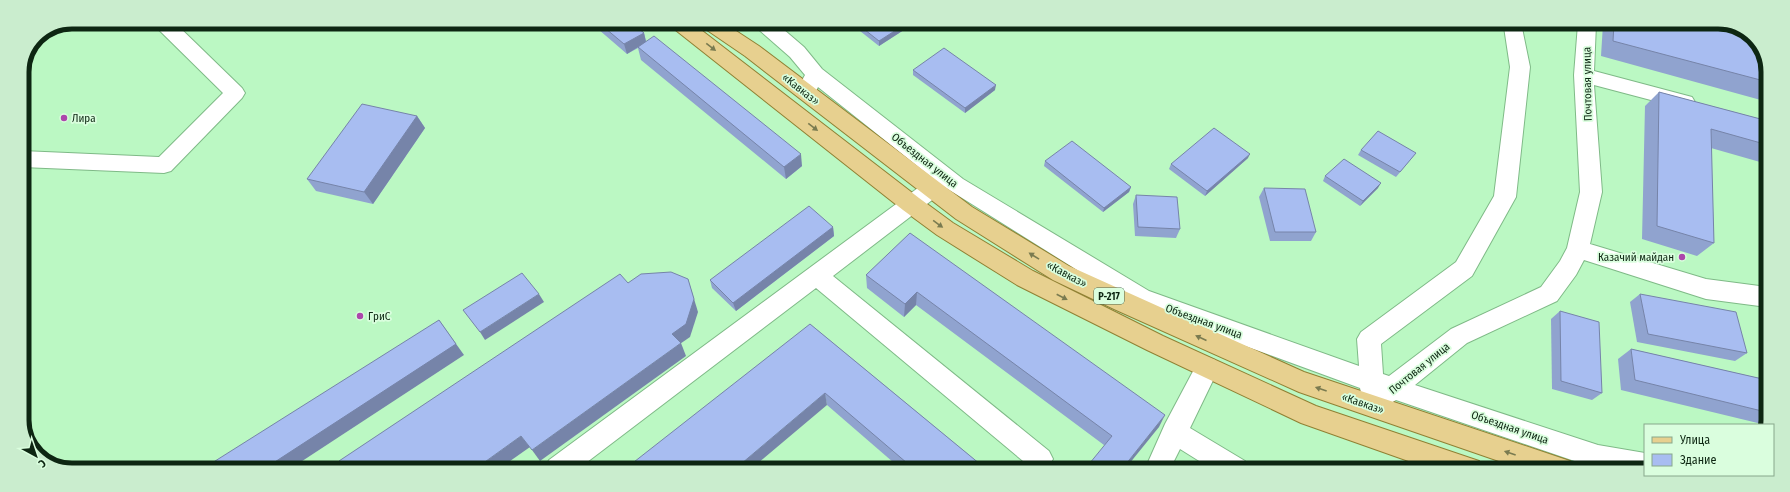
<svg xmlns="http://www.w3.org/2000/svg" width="1790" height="492" font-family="'Fira Sans Condensed',sans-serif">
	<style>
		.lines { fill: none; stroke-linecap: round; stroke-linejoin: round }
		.minor-casing { stroke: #7fba87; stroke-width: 2 }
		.major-casing { stroke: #908033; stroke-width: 2 }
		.minor { fill: #fff; fill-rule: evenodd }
		.major { fill: #e7d08f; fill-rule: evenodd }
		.wall { fill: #90a3cf }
		.shaded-wall { fill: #7684a9 }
		.building { fill: #a8bdf1; stroke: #7684a9 }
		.oneway { fill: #7a7b50 }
		.poi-dot { fill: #ac46ab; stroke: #dafede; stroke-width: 1.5 }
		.labels { text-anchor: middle; stroke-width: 3.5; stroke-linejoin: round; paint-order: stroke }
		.shield { fill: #dafede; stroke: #4a674f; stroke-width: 1 }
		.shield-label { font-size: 10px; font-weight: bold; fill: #0d2612 }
		.street-label { font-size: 11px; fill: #0d2612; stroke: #dafede }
		.poi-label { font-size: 11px; fill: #0d2612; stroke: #dafede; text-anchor: start }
		.rim { fill: none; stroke: #0d2612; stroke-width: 5 }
	</style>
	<rect width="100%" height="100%" fill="#bbf8c3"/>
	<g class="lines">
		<g class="minor-casing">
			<g id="minor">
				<path d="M154 22H174L242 88 245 93 242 98 171 171 164 173 22 167V151L159 157 223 93 156 27Z"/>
				<path d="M755 23H776L804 47 822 69 963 179 1149 291 1359 366 1357 339 1361 332 1456 262 1494 196 1510 67 1504 27 1502 23H1521L1530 67 1516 197 1472 276 1381 344 1383 374 1389 376 1451 329 1541 287 1560 261 1567 248 1580 192 1574 75 1578 24H1596L1594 71 1692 97 1695 102 1692 107 1685 109 1594 85 1602 192 1590 244 1706 279 1767 287V307L1706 299 1584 260 1576 275 1557 301 1467 343 1415 385 1598 445 1645 453V470L1598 469 1396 400 1384 407 1375 403 1372 404 1363 401 1360 388 1133 305 943 186 944 188 940 194 833 276 1049 451 1053 459 1047 469H1019L1023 461 816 288 578 469H545L549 460 926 182 935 180 818 87 816 91 809 93 802 91 799 86 805 75 790 57 757 28Z"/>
				<path d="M1207 357 1215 360 1219 368 1190 428 1245 461 1248 470 1212 469 1180 449 1170 469H1145L1165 424 1199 360Z"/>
			</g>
		</g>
		<g class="major-casing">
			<g id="major">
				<path d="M671 23H692L919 198 953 223 1033 271 1163 336 1316 406 1470 458 1479 461 1483 470H1434L1301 423 1147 350 1017 285 937 235 903 210 673 28Z"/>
				<path d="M702 23H724L759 46 972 207 1069 266 1304 372 1561 458 1570 461 1574 470H1525L1299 392 1114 309 1053 280 956 219 745 56 704 28Z"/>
			</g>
		</g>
		<use href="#minor" class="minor"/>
		<use href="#major" class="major"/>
	</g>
	<g class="wall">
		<path d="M591 23H632L644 33 646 41 802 166 786 179 641 60 638 48 627 54Z"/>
		<path d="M865 23H910V26L879 46 860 31V26Z"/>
		<path d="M1603 24H1730L1768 69V102L1601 56Z"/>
		<path d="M913 70 995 90 965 113 913 75Z"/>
		<path d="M1659 92 1768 121 1767 164 1711 148 1714 243 1697 256 1642 239 1645 106Z"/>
		<path d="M417 116 425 128 373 204 316 191 307 179Z"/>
		<path d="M1361 150 1416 153 1396 177 1358 155Z"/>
		<path d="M1248 158 1205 196 1169 169 1171 164Z"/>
		<path d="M1045 161 1131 187 1129 192 1103 212 1044 166Z"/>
		<path d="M1325 176 1378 188 1360 206 1323 181Z"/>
		<path d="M1264 188 1316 232 1311 241H1270L1259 197Z"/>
		<path d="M1136 195 1180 229 1176 238 1135 236 1133 204Z"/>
		<path d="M833 227 834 236 736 311 712 288 710 280Z"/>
		<path d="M910 233 1159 427 1104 445 916 305 904 317 867 288 866 275Z"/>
		<path d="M1640 294 1747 353 1735 361 1637 342 1630 302Z"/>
		<path d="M1560 311 1602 393 1592 400 1552 389 1551 319Z"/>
		<path d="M810 324 986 469H901L827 405Z"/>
		<path d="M1631 349 1767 380 1766 425 1621 390 1618 359Z"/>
	</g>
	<g class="shaded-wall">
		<path d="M907 23H910V26L879 46V41Z"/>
		<path d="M644 33 646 42 627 54 624 44Z"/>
		<path d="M996 85 995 90 965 113V108Z"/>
		<path d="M417 116 425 128 373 204 364 192Z"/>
		<path d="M801 154 802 166 786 179 784 167Z"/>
		<path d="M1250 154 1248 158 1205 196 1207 191Z"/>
		<path d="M1381 183 1378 188 1360 206 1363 201Z"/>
		<path d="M1131 187 1129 192 1103 212 1104 208Z"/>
		<path d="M833 227 834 236 736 311 733 303Z"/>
		<path d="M688 279 698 312 690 337 677 346 672 334Z"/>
		<path d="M917 292 916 305 904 317 905 304Z"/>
		<path d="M539 294 544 302 485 340 480 332Z"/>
		<path d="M439 320 464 355 290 469H264Z"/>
		<path d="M681 343 686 356 540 461 532 450Z"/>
		<path d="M825 393 827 405 751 469H735Z"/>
		<path d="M1165 415 1159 427 1125 469H1122Z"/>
		<path d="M521 436 530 447 499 469H475Z"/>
	</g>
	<g class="building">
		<path d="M599 23H632L644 33 624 44Z"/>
		<path d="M865 23H907L879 41 860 26Z"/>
		<path d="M1614 24H1730L1756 39 1768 69V82L1613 41Z"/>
		<path d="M654 36 801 154 784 167 638 47Z"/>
		<path d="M944 48 996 85 965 108 913 70Z"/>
		<path d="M1659 92 1768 121V145L1711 129 1714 243 1657 226Z"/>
		<path d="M362 104 417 116 364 192 307 179Z"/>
		<path d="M1214 128 1250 154 1207 191 1171 164Z"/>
		<path d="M1378 131 1416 153 1400 172 1361 150Z"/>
		<path d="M1072 141 1131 187 1104 208 1045 161Z"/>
		<path d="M1344 159 1381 183 1363 201 1325 176Z"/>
		<path d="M1264 188 1305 189 1316 232H1275Z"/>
		<path d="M1136 195 1177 197 1180 229 1138 227Z"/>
		<path d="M809 206 833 227 733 303 710 280Z"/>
		<path d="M910 233 1165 415 1122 469H1085L1112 436 917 292 905 304 866 275Z"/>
		<path d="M671 272 688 279 694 299 686 324 672 334 681 343 532 450 521 436 475 469H340L342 467 339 461 620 274 628 283 641 274Z"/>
		<path d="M522 273 539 294 480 332 463 310Z"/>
		<path d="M1640 294 1736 312 1747 353 1648 334Z"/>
		<path d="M1560 311 1599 322 1602 393 1561 381Z"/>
		<path d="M439 320 456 344 264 469 204 468Z"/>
		<path d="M810 324 986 469H914L825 393 735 469H625Z"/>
		<path d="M1631 349 1767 380 1766 412 1635 380Z"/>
	</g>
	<defs><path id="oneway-solid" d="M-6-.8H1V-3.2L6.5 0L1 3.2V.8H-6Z"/></defs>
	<g class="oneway">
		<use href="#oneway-solid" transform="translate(711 47) rotate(38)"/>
		<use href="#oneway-solid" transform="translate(813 127) rotate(38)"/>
		<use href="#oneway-solid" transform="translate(938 224) rotate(36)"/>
		<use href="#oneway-solid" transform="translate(1034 256) rotate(-148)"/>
		<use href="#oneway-solid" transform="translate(1062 297) rotate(27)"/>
		<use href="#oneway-solid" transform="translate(1201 338) rotate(-156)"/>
		<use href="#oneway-solid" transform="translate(1321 389) rotate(-161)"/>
		<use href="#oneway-solid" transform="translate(1510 453) rotate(-161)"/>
	</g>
	<g class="poi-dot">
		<circle cx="64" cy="118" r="4"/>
		<circle cx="1682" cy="257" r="4"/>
		<circle cx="360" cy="316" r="4"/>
	</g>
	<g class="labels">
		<rect class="shield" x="1094" y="288" width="30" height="16" rx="3"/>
		<g class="shield-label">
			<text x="1109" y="300">Р-217</text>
		</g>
		<g class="street-label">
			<text transform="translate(1587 84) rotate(-91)" y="4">Почтовая улица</text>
			<text transform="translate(801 89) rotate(38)" y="4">«Кавказ»</text>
			<text transform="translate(925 160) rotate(38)" y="4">Объездная улица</text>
			<text transform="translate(1067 274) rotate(28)" y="4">«Кавказ»</text>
			<text transform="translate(1204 321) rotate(20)" y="4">Объездная улица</text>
			<text transform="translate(1419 368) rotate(-39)" y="4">Почтовая улица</text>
			<text transform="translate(1363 403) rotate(19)" y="4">«Кавказ»</text>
			<text transform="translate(1510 427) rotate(19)" y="4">Объездная улица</text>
		</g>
		<g class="poi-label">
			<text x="72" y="122">Лира</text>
			<text x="1674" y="261" text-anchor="end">Казачий майдан</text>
			<text x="368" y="320">ГриС</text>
		</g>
	</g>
	<path d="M0 0H1790V492H0ZM72 29H1718A43 43 0 0 1 1761 72V420A43 43 0 0 1 1718 463H72A43 43 0 0 1 29 420V72A43 43 0 0 1 72 29Z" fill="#caedce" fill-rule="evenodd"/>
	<path class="rim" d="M72 29H1718A43 43 0 0 1 1761 72V420A43 43 0 0 1 1718 463H72A43 43 0 0 1 29 420V72A43 43 0 0 1 72 29Z"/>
	<rect x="1644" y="424" width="130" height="52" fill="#dafede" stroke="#88a88c"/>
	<rect x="1652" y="437" width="20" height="6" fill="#e7d08f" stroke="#88a88c"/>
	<text x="1680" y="444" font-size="12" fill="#0d2612">Улица</text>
	<rect x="1652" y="454" width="20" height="12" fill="#a8bdf1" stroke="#88a88c"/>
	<text x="1680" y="464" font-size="12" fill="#0d2612">Здание</text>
	<g transform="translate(36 456) rotate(140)" stroke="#dafede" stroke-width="3" paint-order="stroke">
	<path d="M0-3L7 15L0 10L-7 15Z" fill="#0d2612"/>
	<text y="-6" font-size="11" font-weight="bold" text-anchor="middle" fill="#0d2612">С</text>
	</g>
</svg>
